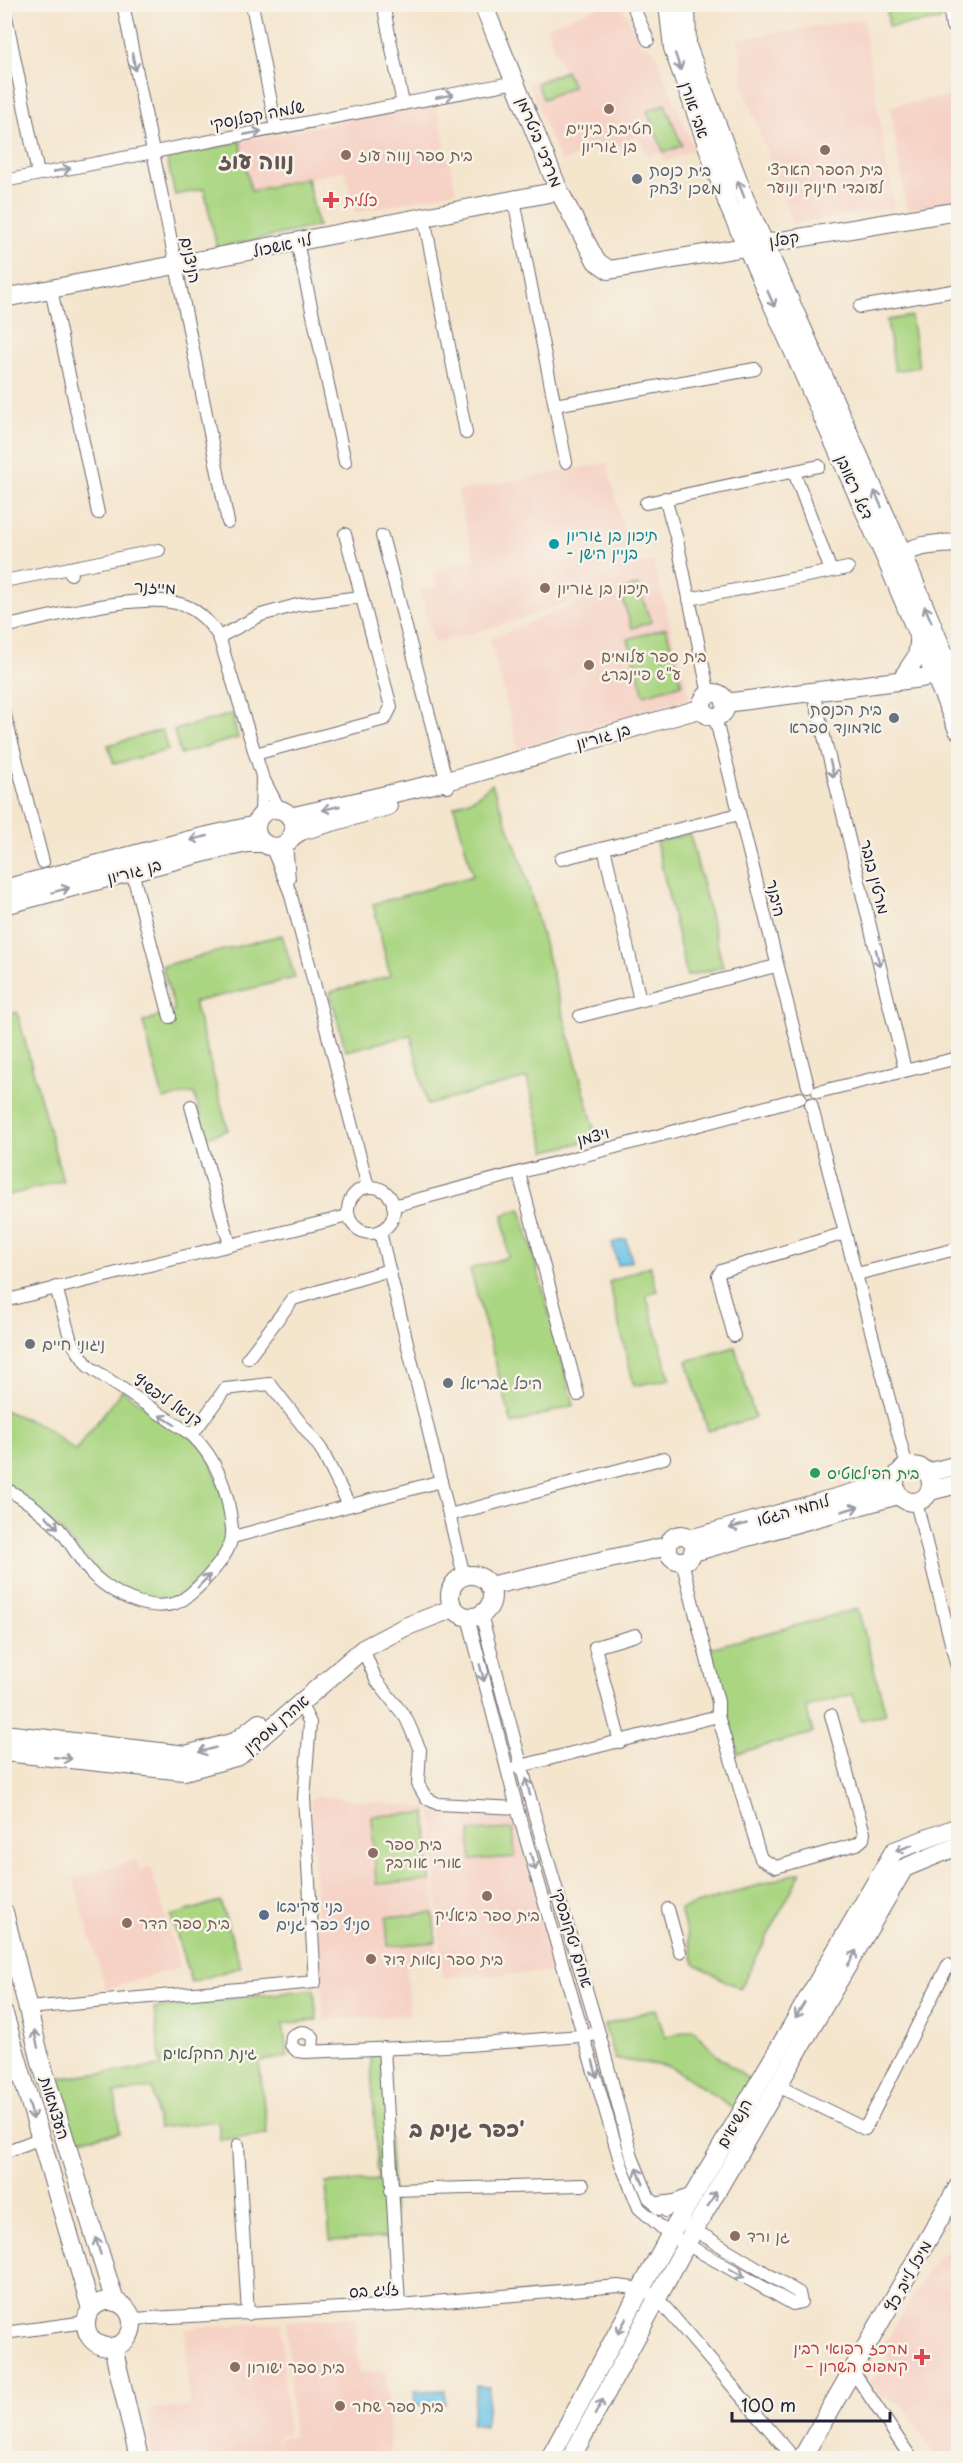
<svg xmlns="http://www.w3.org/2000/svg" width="963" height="2463" font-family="'Playpen Sans','Playpen Sans Hebrew',sans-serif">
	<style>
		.built { fill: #f6d1c5 }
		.green { fill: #aad682; stroke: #667c5e; stroke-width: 1.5 }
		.water { fill: #6cc4e9; stroke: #477392; stroke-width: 1.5 }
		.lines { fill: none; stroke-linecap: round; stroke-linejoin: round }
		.street-casing { stroke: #6c666e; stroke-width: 14 }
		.secondary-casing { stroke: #6c666e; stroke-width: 20 }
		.street { stroke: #fff; stroke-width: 12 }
		.secondary { stroke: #fff; stroke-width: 18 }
		.oneway { stroke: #9c9ca7 }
		.education-dot { fill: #8d6e63; stroke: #f7f3e8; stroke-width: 2 }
		.worship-dot { fill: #6b7280; stroke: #f7f3e8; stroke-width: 2 }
		.health-dot { fill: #e0444e; stroke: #f7f3e8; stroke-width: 2 }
		.culture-dot { fill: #0f9aa8; stroke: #f7f3e8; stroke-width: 2 }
		.leisure-dot { fill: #2e9e5b; stroke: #f7f3e8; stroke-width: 2 }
		.service-dot { fill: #5c6f8a; stroke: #f7f3e8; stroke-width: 2 }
		.labels { text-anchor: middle; stroke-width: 5; stroke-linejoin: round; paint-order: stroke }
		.street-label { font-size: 16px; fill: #22223b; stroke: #f7f3e8 }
		.education-label { font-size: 16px; fill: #785e54; stroke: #f7f3e8; text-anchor: start }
		.worship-label { font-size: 16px; fill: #5b616d; stroke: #f7f3e8; text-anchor: start }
		.health-label { font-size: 16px; fill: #be3a42; stroke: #f7f3e8; text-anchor: start }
		.culture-label { font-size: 16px; fill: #0d838f; stroke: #f7f3e8; text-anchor: start }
		.leisure-label { font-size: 16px; fill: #27864d; stroke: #f7f3e8; text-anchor: start }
		.service-label { font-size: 16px; fill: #4e5e75; stroke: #f7f3e8; text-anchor: start }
		.park-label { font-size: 16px; fill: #4b5850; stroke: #f7f3e8 }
		.district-label { font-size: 22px; font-weight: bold; fill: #635454; stroke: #f7f3e8 }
	</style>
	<rect width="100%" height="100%" fill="#f7f3e8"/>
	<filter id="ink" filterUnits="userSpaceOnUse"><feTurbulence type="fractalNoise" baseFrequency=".0167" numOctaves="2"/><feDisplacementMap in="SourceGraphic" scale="12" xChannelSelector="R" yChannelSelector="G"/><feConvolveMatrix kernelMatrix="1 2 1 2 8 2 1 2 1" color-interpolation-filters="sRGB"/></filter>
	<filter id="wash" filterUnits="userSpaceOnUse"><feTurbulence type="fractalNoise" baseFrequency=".008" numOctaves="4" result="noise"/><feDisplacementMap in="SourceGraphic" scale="24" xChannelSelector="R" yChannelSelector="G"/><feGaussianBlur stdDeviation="1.35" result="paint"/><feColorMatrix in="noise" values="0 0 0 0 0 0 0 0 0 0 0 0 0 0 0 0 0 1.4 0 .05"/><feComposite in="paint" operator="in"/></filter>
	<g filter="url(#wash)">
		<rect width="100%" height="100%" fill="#f4e5cd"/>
		<g class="built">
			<path d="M602 5H622L641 44 653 48 694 149 665 162 660 152 649 156 638 136 600 156 596 148 561 162 528 83 563 69 546 27Z"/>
			<path d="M863 19 894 208 793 224 745 92 738 39Z"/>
			<path d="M957 95 958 202 907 210 890 106Z"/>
			<path d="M436 104 456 191 355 213 345 170 251 191 240 141Z"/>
			<path d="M607 463 633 566 653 561 690 698 518 748 490 639 582 601 581 599 487 629 434 643 420 591 438 586 434 571 475 560 457 491Z"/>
			<path d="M318 1796 429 1808 438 1958 406 1960 409 2015 324 2020 310 1800Z"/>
			<path d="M432 1811 514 1820 560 1972 442 1977Z"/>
			<path d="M136 1860 139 1870 151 1867 180 1967 106 1989 73 1878Z"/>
			<path d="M958 2242V2458H937L903 2405 878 2395 869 2381 890 2365 882 2348 936 2257 955 2249Z"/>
			<path d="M356 2317 359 2373 386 2372 391 2458H279L278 2439 293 2437 286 2321Z"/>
			<path d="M281 2322 288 2434 276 2435 278 2458H207L206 2456 152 2458 149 2409 190 2407 185 2328Z"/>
		</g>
		<g class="green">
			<path d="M886 5H938L941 20 889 27Z"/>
			<path d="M566 71 573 87 543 99 537 83Z"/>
			<path d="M665 104 682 145 664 153 647 111Z"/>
			<path d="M240 141 251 191 307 178 318 226 217 248 204 189 175 195 167 159Z"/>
			<path d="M911 316 919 367 895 371 887 320Z"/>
			<path d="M638 585 651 622 632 628 620 591Z"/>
			<path d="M666 628 682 684 644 695 628 639Z"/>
			<path d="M232 714 238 738 180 754 174 730Z"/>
			<path d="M162 730 168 750 114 764 108 745Z"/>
			<path d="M492 784 523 866 597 1139 546 1151 527 1078 427 1105 411 1035 346 1051 330 992 390 976 373 904 473 876 454 806 474 798Z"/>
			<path d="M690 834 723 967 687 976 656 842Z"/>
			<path d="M282 935 295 978 194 1002 228 1130 206 1137 194 1093 163 1099 143 1022 175 1011 162 966Z"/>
			<path d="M17 1012 63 1181 5 1196V1016Z"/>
			<path d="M521 1209 574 1405 512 1424 470 1269 508 1257 503 1215Z"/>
			<path d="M650 1266 657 1291 646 1295 670 1379 634 1386 609 1282Z"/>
			<path d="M735 1347 755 1418 708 1431 687 1361Z"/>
			<path d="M122 1390 205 1447 231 1517 224 1554 176 1603 116 1593 60 1530 5 1488 4 1410 43 1426 75 1451Z"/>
			<path d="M858 1609 886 1714 861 1720 853 1694 806 1707 813 1733 738 1753 710 1648Z"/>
			<path d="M426 1813 430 1881 376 1884 372 1816Z"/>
			<path d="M513 1829 515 1857 471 1860 470 1831Z"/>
			<path d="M801 1872 740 1989 695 1964 680 1909Z"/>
			<path d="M220 1901 241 1967 191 1982 171 1916Z"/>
			<path d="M433 1913 436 1942 388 1946 386 1917Z"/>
			<path d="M314 1989 317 2020 283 2024 288 2057 259 2061 267 2134 220 2140 218 2121 158 2128 153 2088 115 2093 120 2133 71 2140 55 2079 161 2066 154 2008Z"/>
			<path d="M656 2009 665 2037 693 2029 721 2059 754 2083 737 2110 671 2067 615 2059 604 2025Z"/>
			<path d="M384 2048 395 2237 330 2241 326 2183 378 2180 370 2049Z"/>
		</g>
		<g class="water">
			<path d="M626 1239 632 1261 618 1265 612 1243Z"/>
			<path d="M476 2386 490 2387 485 2426 472 2424Z"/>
			<path d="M445 2390V2404L415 2405 414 2391Z"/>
		</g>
	</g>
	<g filter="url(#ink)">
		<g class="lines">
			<g class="street-casing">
				<g id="street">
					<path d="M123 4 228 522"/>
					<path d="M252 4 276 128"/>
					<path d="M383 4 403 104"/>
					<path d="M632 4 648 40"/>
					<path d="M949 4 952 26 958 25"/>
					<path d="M4 7 38 174"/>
					<path d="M4 181 516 82"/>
					<path d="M514 200 566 462"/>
					<path d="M424 217 466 433"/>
					<path d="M297 242 345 462"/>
					<path d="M51 289 98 513"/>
					<path d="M860 307 958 290"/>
					<path d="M555 405 755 369"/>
					<path d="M794 472 831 571"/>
					<path d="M665 498 677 540 709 695"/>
					<path d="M646 503 819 466"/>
					<path d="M382 536 448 787"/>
					<path d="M70 568 159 550"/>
					<path d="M4 581 70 568 71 574"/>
					<path d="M689 599 848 568"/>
					<path d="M4 627C48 618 146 589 186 606 200 612 212 625 219 637L262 776 279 809"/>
					<path d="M219 637 261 615 297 605 360 597"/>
					<path d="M813 691 905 1070"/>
					<path d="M4 712 43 862"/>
					<path d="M715 717 808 1086"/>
					<path d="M255 754 385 719 391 707 345 534"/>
					<path d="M261 815 262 777"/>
					<path d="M286 843 289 879"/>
					<path d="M271 846 290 892 368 1187"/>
					<path d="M604 848 640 1000"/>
					<path d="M561 859 739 814"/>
					<path d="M132 871 170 1017"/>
					<path d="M580 1016 776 966"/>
					<path d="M818 1092 958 1058"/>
					<path d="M811 1104 907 1467"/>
					<path d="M191 1106 230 1245"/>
					<path d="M519 1173 578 1395"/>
					<circle cx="371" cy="1210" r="23"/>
					<path d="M393 1206 800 1098"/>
					<path d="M380 1232 464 1576"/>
					<path d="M857 1274 952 1250"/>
					<path d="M4 1301 348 1216"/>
					<path d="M734 1336 718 1276 721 1271 845 1233"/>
					<path d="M248 1358 293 1299 389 1270"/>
					<path d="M192 1435 225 1389 270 1384 321 1449 349 1505"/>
					<path d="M4 1488C26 1499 42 1511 59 1529 72 1543 80 1562 94 1576 114 1594 145 1611 173 1604 183 1602 195 1590 202 1583 215 1569 234 1549 232 1529 229 1493 218 1460 192 1435L88 1366 71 1341 56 1287"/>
					<path d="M916 1502 958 1671"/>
					<path d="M449 1515 664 1458"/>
					<path d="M233 1537 441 1481"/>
					<path d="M682 1561 718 1702V1716L761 1859 776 1867 857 1844 863 1839 864 1833 831 1715"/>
					<path d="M481 1614 534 1813 599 2033 632 2157 649 2198 666 2211"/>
					<path d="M468 1617 518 1812 621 2164 639 2208 670 2235 793 2304 801 2302 799 2293 688 2226"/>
					<path d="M363 1649 376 1680 406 1718 420 1750 418 1784 426 1798 438 1804 517 1808"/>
					<path d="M620 1742 595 1647 636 1635"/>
					<path d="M517 1767 718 1716"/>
					<path d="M668 1909 680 1952"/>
					<path d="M28 2008 315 1982 304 1798 310 1723 300 1703"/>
					<path d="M384 2048 399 2305"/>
					<path d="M312 2051 313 2037C305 2030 301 2031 292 2036L291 2045 297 2051 305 2052 469 2045 592 2035"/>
					<path d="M778 2086 865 2129 948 1965"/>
					<path d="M238 2145 248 2314"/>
					<path d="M4 2152 39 2139"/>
					<path d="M391 2190 583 2185"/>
					<path d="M132 2319 399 2305 618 2286 642 2289 658 2299 794 2458"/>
					<path d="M4 2333 86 2322"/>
					<path d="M854 2373 911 2458"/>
				</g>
			</g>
			<g class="secondary-casing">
				<g id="secondary">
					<path d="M483 4 559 191 596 261 609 270 958 211"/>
					<path d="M668 4 673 48 729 207 886 559 958 730"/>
					<path d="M686 4 687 46 749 209 907 564 958 688"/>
					<path d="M4 298 559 191"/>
					<path d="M893 561C911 544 935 544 958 543"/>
					<path d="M905 674 917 656 920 636"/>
					<circle cx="714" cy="705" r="12"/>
					<path d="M725 703 921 678 936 675 943 669"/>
					<circle cx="275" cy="828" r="19"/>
					<path d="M290 817 447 781 703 708"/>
					<path d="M290 838 301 831 388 806"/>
					<path d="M4 889 190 840 256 825"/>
					<path d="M4 905 206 852 247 843H264"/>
					<circle cx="913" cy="1484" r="18"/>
					<path d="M927 1473 958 1465"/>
					<path d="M930 1491 958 1484"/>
					<circle cx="681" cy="1548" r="13"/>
					<path d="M690 1539 895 1481"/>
					<path d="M693 1552 898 1495"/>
					<circle cx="471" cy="1596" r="21"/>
					<path d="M489 1586 668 1546"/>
					<path d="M4 1734 186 1755 235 1742 259 1723"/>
					<path d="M4 1752 184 1771 239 1756 363 1649 405 1627 454 1608"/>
					<path d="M4 1912 41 2062 115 2302"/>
					<path d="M4 2014 91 2309"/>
					<path d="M660 2206 675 2204 692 2197"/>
					<circle cx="109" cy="2324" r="23"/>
					<path d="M113 2347 139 2458"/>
					<path d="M550 2458 670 2235 894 1851 958 1827"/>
					<path d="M571 2458 694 2230 904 1868 958 1846"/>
					<path d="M802 2458 958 2187"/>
				</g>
			</g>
			<use href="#street" class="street"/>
			<use href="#secondary" class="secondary"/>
		</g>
		<defs><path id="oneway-shaft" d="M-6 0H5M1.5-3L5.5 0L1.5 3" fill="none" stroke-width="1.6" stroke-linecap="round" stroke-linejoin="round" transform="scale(1.5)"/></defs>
		<g class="oneway">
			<use href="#oneway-shaft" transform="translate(134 62) rotate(79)"/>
			<use href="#oneway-shaft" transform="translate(678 62) rotate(71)"/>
			<use href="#oneway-shaft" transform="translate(445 96) rotate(-11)"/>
			<use href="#oneway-shaft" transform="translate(253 133) rotate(-11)"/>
			<use href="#oneway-shaft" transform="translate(62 170) rotate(-11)"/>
			<use href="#oneway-shaft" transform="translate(741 189) rotate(-111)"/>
			<use href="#oneway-shaft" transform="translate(771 299) rotate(66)"/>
			<use href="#oneway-shaft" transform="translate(878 499) rotate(-114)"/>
			<use href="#oneway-shaft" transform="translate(928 614) rotate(-113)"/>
			<use href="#oneway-shaft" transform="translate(832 769) rotate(76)"/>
			<use href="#oneway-shaft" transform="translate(331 808) rotate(167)"/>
			<use href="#oneway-shaft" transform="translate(199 838) rotate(167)"/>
			<use href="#oneway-shaft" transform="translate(61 890) rotate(-15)"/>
			<use href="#oneway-shaft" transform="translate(878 958) rotate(76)"/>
			<use href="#oneway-shaft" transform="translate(167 1420) rotate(-148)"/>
			<use href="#oneway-shaft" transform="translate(850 1509) rotate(-16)"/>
			<use href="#oneway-shaft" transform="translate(52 1522) rotate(45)"/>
			<use href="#oneway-shaft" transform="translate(738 1526) rotate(164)"/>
			<use href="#oneway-shaft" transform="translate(204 1581) rotate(-46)"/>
			<use href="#oneway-shaft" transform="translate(482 1673) rotate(75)"/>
			<use href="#oneway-shaft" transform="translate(207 1750) rotate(165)"/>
			<use href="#oneway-shaft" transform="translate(63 1758) rotate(5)"/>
			<use href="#oneway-shaft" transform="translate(528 1787) rotate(-104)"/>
			<use href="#oneway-shaft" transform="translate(904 1848) rotate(159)"/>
			<use href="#oneway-shaft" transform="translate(533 1862) rotate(73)"/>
			<use href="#oneway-shaft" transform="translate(852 1958) rotate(-60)"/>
			<use href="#oneway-shaft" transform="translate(800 2010) rotate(121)"/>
			<use href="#oneway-shaft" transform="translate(36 2039) rotate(-103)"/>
			<use href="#oneway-shaft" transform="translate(595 2069) rotate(75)"/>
			<use href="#oneway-shaft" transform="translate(31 2111) rotate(75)"/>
			<use href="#oneway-shaft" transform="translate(640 2176) rotate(-113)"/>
			<use href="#oneway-shaft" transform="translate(712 2199) rotate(-60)"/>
			<use href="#oneway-shaft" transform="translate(98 2246) rotate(-107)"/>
			<use href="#oneway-shaft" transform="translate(737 2273) rotate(29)"/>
			<use href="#oneway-shaft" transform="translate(622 2326) rotate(119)"/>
			<use href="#oneway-shaft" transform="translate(599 2407) rotate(-62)"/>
		</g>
	</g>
	<g class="education-dot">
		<circle cx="609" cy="109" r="6"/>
		<circle cx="825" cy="150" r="6"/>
		<circle cx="346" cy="155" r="6"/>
		<circle cx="545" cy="588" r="6"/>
		<circle cx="589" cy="665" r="6"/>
		<circle cx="373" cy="1853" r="6"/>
		<circle cx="487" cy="1896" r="6"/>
		<circle cx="127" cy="1923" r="6"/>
		<circle cx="371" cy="1959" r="6"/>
		<circle cx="735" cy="2236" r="6"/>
		<circle cx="235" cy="2367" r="6"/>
		<circle cx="340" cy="2406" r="6"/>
	</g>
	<g class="worship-dot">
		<circle cx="637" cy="179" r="6"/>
		<circle cx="894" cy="718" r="6"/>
		<circle cx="30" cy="1344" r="6"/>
		<circle cx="448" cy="1383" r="6"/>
	</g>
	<g class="health-dot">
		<path d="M328 191h6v6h6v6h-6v6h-6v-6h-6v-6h6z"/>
		<path d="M919 2348h6v6h6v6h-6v6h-6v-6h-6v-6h6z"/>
	</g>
	<circle class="culture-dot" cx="554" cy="544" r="6"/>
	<circle class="leisure-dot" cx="815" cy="1473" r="6"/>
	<circle class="service-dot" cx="264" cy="1915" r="6"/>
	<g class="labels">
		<g class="street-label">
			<text transform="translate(695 110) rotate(71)" y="6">אבי אורן</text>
			<text transform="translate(257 115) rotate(-11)" y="6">שלמה קפלנסקי</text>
			<text transform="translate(540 142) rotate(68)" y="6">מרדכי ביטרמן</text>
			<text transform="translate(784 239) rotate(-9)" y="6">קפלן</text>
			<text transform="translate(282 245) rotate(-12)" y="6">לוי אשכול</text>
			<text transform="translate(191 260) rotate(78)" y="6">הניצנים</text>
			<text transform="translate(855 487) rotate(66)" y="6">דגל ראובן</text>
			<text transform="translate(155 587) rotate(3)" y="6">מייזנר</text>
			<text transform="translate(603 736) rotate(-16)" y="6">בן גוריון</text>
			<text transform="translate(134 871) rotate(-15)" y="6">בן גוריון</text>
			<text transform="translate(875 877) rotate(76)" y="6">מרטין בובר</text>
			<text transform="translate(776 898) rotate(77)" y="6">היבנר</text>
			<text transform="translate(593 1136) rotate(-15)" y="6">ויצמן</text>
			<text transform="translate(168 1400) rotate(34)" y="6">דניאל ליפשיץ</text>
			<text transform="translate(793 1510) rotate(-16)" y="6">לוחמי הגטו</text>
			<text transform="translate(276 1724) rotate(-41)" y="6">אהרן מסקין</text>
			<text transform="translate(573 1938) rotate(73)" y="6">אחים יטקובסקי</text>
			<text transform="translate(55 2108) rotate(73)" y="6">העצמאות</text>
			<text transform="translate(734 2123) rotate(-60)" y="6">הנשיאים</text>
			<text transform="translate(908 2276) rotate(-61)" y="6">מיכל לייב כץ</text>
			<text transform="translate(374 2290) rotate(-4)" y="6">זליג בס</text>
		</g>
		<g class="education-label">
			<text x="609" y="134" text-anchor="middle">חטיבת ביניים<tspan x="609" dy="18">בן גוריון</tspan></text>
			<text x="358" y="161">בית ספר נווה עוז</text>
			<text x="825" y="175" text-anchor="middle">בית הספר הארצי<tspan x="825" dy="18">לעובדי חינוך ונוער</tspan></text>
			<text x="557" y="594">תיכון בן גוריון</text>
			<text x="601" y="662">בית ספר עלומים<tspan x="601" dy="18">ע"ש פיינברג</tspan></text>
			<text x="385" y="1850">בית ספר<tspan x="385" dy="18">אורי אורבך</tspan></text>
			<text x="487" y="1921" text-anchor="middle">בית ספר ביאליק</text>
			<text x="139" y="1929">בית ספר הדר</text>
			<text x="383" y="1965">בית ספר נאות דוד</text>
			<text x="747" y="2242">גן ורד</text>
			<text x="247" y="2373">בית ספר ישורון</text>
			<text x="352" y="2412">בית ספר שחר</text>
		</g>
		<g class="worship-label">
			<text x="649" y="176">בית כנסת<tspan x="649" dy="18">משכן יצחק</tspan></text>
			<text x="882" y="715" text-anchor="end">בית הכנסת<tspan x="882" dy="18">אדמונד ספרא</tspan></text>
			<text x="42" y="1350">ניגוני חיים</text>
			<text x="460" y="1389">היכל גבריאל</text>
		</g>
		<g class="health-label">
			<text x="344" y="206">כללית</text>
			<text x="908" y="2354" text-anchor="end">מרכז רפואי רבין<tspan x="908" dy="18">– קמפוס השרון</tspan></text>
		</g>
		<g class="culture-label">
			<text x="566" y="541">תיכון בן גוריון<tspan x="566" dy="18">- בניין הישן</tspan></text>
		</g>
		<g class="leisure-label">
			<text x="827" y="1479">בית הפילאטיס</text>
		</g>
		<g class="service-label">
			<text x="276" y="1912">בני עקיבא<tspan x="276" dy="18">סניף כפר גנים</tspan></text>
		</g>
		<g class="park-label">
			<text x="210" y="2059">גינת החקלאים</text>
		</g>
		<g class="district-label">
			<text x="256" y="169">נווה עוז</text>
			<text x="467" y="2137">כפר גנים ב'</text>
		</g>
	</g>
	<rect width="963" height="2463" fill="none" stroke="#f7f3e8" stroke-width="24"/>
	<path d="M732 2412v9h158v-9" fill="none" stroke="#22223b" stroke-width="3"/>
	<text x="741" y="2412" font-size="18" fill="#22223b" stroke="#f7f3e8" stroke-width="4.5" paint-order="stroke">100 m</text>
</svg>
